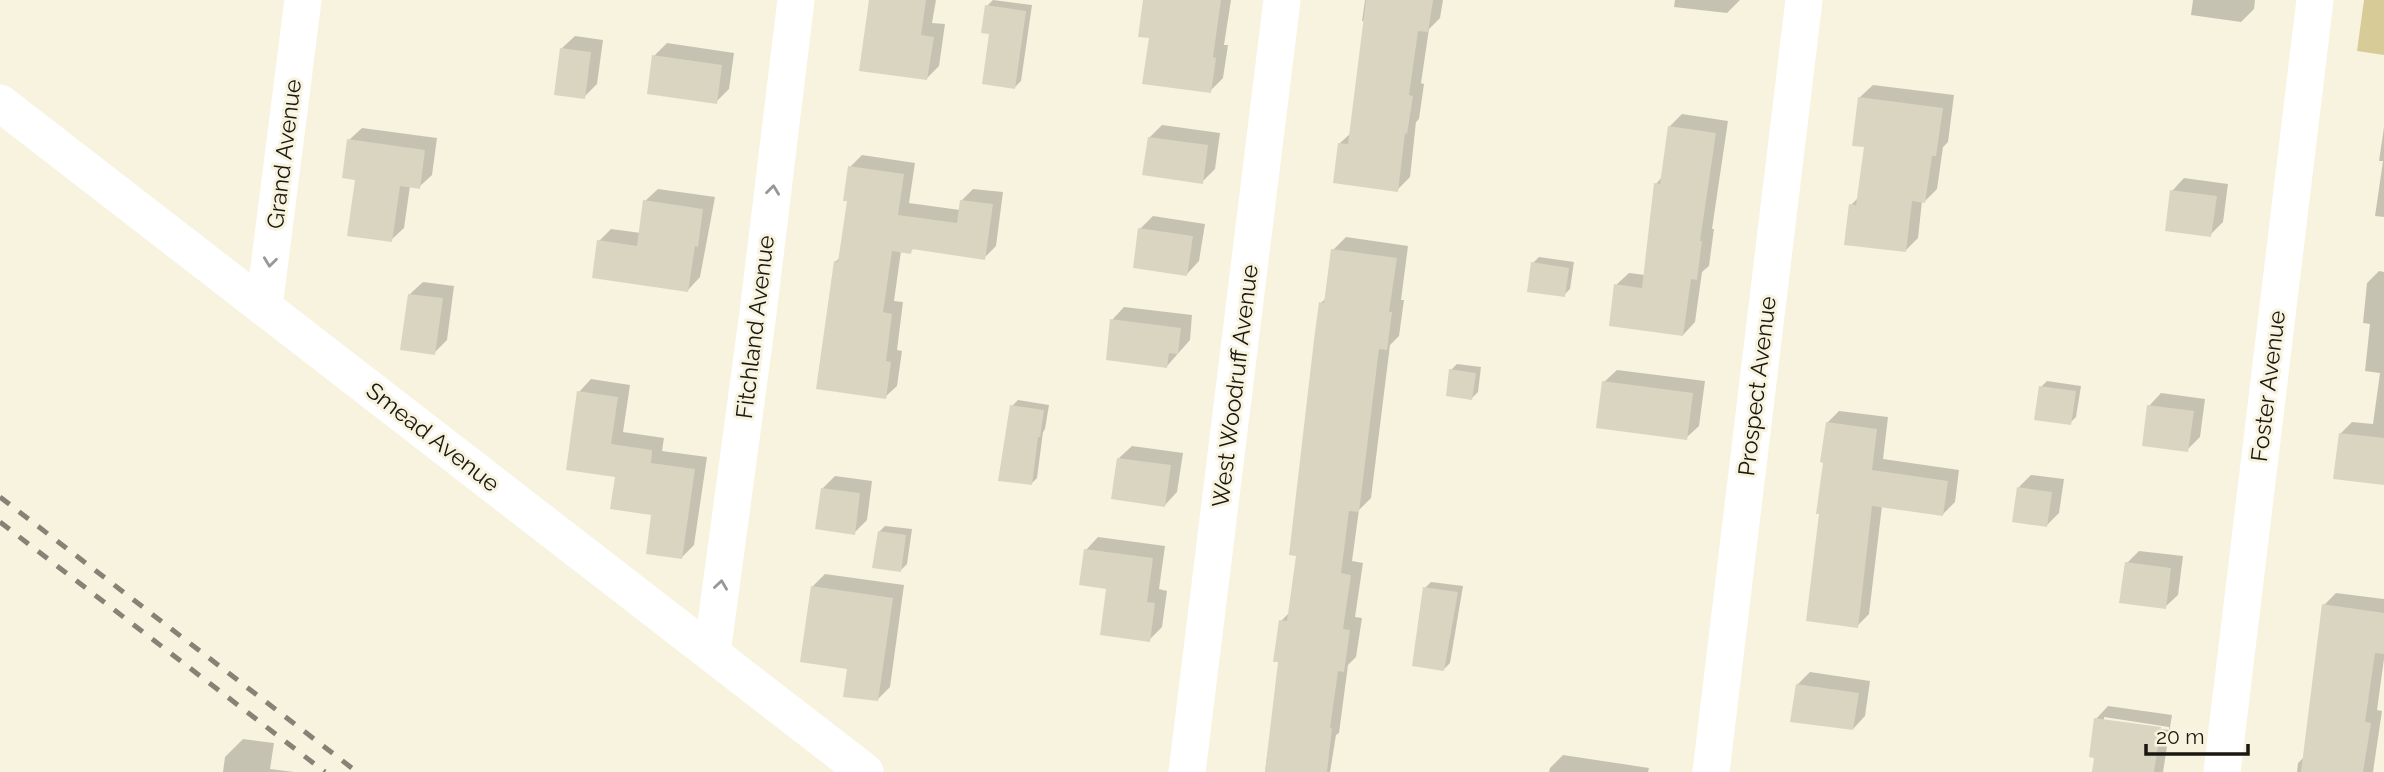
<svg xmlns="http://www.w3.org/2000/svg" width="2384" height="772" font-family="Raleway,sans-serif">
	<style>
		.green { fill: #d7cb98 }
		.shadow { fill: #0003; fill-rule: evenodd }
		.building { fill: #dad5c1 }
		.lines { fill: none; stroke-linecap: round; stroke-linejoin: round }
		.minor { stroke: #fff; stroke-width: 37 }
		.rail { stroke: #868376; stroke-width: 5; stroke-dasharray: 12 12; stroke-linecap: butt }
		.oneway { stroke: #989793 }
		.labels { text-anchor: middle; stroke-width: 6; stroke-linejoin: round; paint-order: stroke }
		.street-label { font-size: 23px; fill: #191710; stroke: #f8f3df }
	</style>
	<rect width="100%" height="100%" fill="#f8f3df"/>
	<path class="green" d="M2364 0H2384V55L2357 51Z"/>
	<g class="shadow">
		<path d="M871 0H936L932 23 945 24 939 66 927 78Z"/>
		<path d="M993 0 1032 5 1021 81 1015 87 991 33 987 6Z"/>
		<path d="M1146 0H1231L1224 45H1228L1223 78 1210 91 1151 37Z"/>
		<path d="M1365 0H1443L1440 18 1429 29 1421 83 1424 84 1419 119 1416 122 1410 177 1397 190 1339 144 1352 132 1365 21H1362Z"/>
		<path d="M1675 0H1740L1727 13 1674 7Z"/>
		<path d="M2193 0H2255L2254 9 2241 22 2191 15Z"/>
		<path d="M575 36 603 40 597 84 584 97 562 48Z"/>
		<path d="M667 43 734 53 729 89 716 102 654 56Z"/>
		<path d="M1873 85 1954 95 1948 142 1943 147 1937 189 1925 201H1922L1918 238 1905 251 1851 205 1859 197 1866 146 1860 97Z"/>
		<path d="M1682 114 1728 121 1712 229H1714L1709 266 1702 272 1695 322 1683 335 1616 285 1629 273 1645 275 1656 184 1662 177 1669 127Z"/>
		<path d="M1162 125 1220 133 1215 169 1202 182 1149 138Z"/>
		<path d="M2384 127V217L2375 216 2383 161H2379Z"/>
		<path d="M362 128 437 138 432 175 419 187 410 186 404 228 391 240 349 140Z"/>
		<path d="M862 155 915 163 909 203 960 210 961 201 973 189 1003 192 996 246 984 258 914 248 910 252 901 251 894 301 903 302 897 350 902 351 897 386 885 397 835 262 841 257 849 200 850 167Z"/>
		<path d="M2184 178 2228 184 2223 222 2210 235 2172 191Z"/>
		<path d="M658 189 715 197 700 277 688 290 599 241 611 229 641 233 645 201Z"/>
		<path d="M1153 216 1205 224 1199 261 1187 274 1140 229Z"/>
		<path d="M1346 237 1408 246 1401 300H1404L1399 336 1390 345 1371 498 1359 510 1352 561 1363 563 1355 617 1362 618 1356 657 1348 665 1339 733 1336 735 1330 772H1265L1280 661 1281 621 1290 612 1298 554 1321 303 1326 298 1333 250Z"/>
		<path d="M1539 257 1574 262 1570 289 1564 295 1533 263Z"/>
		<path d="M2379 271 2384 272V483L2340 434 2352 422 2373 424 2380 373 2365 371 2370 324 2363 323 2367 283Z"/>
		<path d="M423 282 454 286 447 340 434 353 410 294Z"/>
		<path d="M1124 307 1192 315 1190 340 1167 366 1112 320Z"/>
		<path d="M1457 364 1481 367 1478 392 1472 398 1451 370Z"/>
		<path d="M1617 370 1705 381 1699 426 1686 438 1604 382Z"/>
		<path d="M591 379 630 385 623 432 664 438 662 451 707 457 694 545 682 557 579 392Z"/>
		<path d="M2047 381 2081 386 2076 417 2070 423 2041 387Z"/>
		<path d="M2161 393 2205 399 2200 437 2187 450 2149 406Z"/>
		<path d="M1018 400 1049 405 1045 429 1043 432 1037 478 1031 484 1012 406Z"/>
		<path d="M1839 411 1888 417 1883 459 1959 470 1955 502 1943 514 1882 506 1869 614 1857 626 1821 513 1827 423Z"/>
		<path d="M1132 446 1183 453 1177 492 1165 505 1119 458Z"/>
		<path d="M2031 475 2064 479 2059 513 2047 525 2019 487Z"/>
		<path d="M835 476 872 481 867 520 854 533 823 488Z"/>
		<path d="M885 526 912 529 907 564 901 570 879 532Z"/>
		<path d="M1098 537 1165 546 1159 589 1167 591 1162 627 1149 640 1108 588 1086 550Z"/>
		<path d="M2139 551 2183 556 2178 595 2165 607 2127 563Z"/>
		<path d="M825 574 904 585 890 687 877 700 849 667 812 587Z"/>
		<path d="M1431 582 1463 586 1450 663 1444 669 1425 588Z"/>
		<path d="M2336 593 2384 599V659L2377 710 2382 711 2373 772H2297L2298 763 2304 757 2324 605Z"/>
		<path d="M1810 672 1870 681 1865 716 1853 729 1797 685Z"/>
		<path d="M2108 706 2172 715 2163 772H2094L2096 719ZM2104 717 2169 727V730L2104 721Z"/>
		<path d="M243 739 274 743 270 769 294 772H223L225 757Z"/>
		<path d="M1563 755 1649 768 1648 772H1549L1550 768Z"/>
	</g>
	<g class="building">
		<path d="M869 0H926L921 35 934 37 927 80 859 71Z"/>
		<path d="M1143 0H1221L1213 57 1216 58 1211 93 1142 84 1149 38 1138 37Z"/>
		<path d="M1366 0H1433L1428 32 1418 31 1409 95 1413 96 1407 134 1405 133 1398 192 1333 183 1338 143 1348 144Z"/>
		<path d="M985 5 1026 11 1015 89 982 84 989 34 981 33Z"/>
		<path d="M560 48 591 52 585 99 554 95Z"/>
		<path d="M652 55 722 65 717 104 647 94Z"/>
		<path d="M1858 97 1943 108 1936 156H1932L1925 203 1912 201 1906 252 1844 245 1849 204 1856 205 1864 147 1852 146Z"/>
		<path d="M1668 126 1716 133 1700 241H1702L1697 280 1691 279 1683 336 1609 326 1614 284 1642 288 1654 183 1660 184Z"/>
		<path d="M1148 137 1208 145 1203 184 1142 175Z"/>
		<path d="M347 139 425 150 420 189 400 186 392 242 347 236 355 180 342 178Z"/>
		<path d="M848 166 904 174 898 215 957 223 960 200 993 204 985 260 912 249 911 254 892 251 883 312 892 314 886 361 891 362 886 399 816 389 834 261 838 262 847 201H843Z"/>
		<path d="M2170 190 2217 196 2211 237 2165 231Z"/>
		<path d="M643 200 703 209 698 247 695 246 688 292 592 278 597 240 637 246Z"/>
		<path d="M1138 228 1193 236 1187 276 1133 268Z"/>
		<path d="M1331 249 1397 258 1389 312H1392L1387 350 1379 349 1359 512 1349 511 1341 573 1351 575 1343 629 1350 630 1344 672 1338 671 1330 728H1332L1327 772H1265L1278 662H1273L1279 620 1287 621 1296 556 1289 555 1314 340 1319 302 1324 303Z"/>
		<path d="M1531 262 1569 268 1565 297 1527 292Z"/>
		<path d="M408 294 443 298 435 355 400 350Z"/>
		<path d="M1110 319 1181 328 1178 354 1169 353 1167 368 1106 360Z"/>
		<path d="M1449 369 1476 373 1472 400 1446 396Z"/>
		<path d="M1602 381 1693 393 1687 440 1596 428Z"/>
		<path d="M2039 386 2076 391 2071 425 2034 420Z"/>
		<path d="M577 391 618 397 611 444 652 450 651 463 695 469 682 559 646 554 651 515 610 509 615 477 566 470Z"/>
		<path d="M1010 405 1044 410 1040 437H1038L1032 485 998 481Z"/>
		<path d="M2147 405 2194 411 2188 452 2142 446Z"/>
		<path d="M1826 422 1877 429 1872 470 1948 481 1943 516 1872 506 1858 628 1806 621 1819 514H1816L1823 463 1820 462Z"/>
		<path d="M2339 433 2384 438V485L2333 479Z"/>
		<path d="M1117 458 1171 465 1165 507 1111 499Z"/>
		<path d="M2017 487 2052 492 2047 527 2012 522Z"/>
		<path d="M821 488 860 493 855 535 815 529Z"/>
		<path d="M878 531 906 535 901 572 872 568Z"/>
		<path d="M1084 549 1153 558 1147 602 1155 603 1150 642 1100 635 1106 589 1079 585Z"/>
		<path d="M2125 562 2171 568 2166 609 2119 603Z"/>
		<path d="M811 586 893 598 878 701 843 697 847 669 800 662Z"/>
		<path d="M1423 587 1458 592 1444 671 1412 666Z"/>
		<path d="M2322 604 2384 613V654L2375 653 2365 722 2371 723 2363 772H2301Z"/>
		<path d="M1796 684 1859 693 1853 730 1790 722Z"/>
		<path d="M2094 718 2161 727 2154 772H2092L2094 758 2089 757Z"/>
	</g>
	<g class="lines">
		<g class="minor">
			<path d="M0 103 865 772"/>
			<path d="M264 307 303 0"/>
			<path d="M712 653 758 313 796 0"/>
			<path d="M1187 772 1282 0"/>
			<path d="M1711 772 1804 0"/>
			<path d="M2222 772 2315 0"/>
		</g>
		<g class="rail">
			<path d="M0 497 357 772"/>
			<path d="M0 522 325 772"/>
		</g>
	</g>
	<defs><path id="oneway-chevron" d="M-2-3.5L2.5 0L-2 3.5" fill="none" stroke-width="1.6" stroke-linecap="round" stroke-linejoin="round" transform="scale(1.75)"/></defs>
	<g class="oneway">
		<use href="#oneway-chevron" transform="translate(773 190) rotate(-83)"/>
		<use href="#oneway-chevron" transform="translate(270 262) rotate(97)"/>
		<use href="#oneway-chevron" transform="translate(721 585) rotate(-82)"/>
	</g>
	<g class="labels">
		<g class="street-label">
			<text transform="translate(284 154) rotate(-83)" y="8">Grand Avenue</text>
			<text transform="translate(755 327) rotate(-83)" y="8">Fitchland Avenue</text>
			<text transform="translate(1235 386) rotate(-83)" y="8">West Woodruff Avenue</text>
			<text transform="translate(1757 386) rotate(-83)" y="8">Prospect Avenue</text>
			<text transform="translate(2268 386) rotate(-83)" y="8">Foster Avenue</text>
			<text transform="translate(433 437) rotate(38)" y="8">Smead Avenue</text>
		</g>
	</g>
	<path d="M2146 744v10h102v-10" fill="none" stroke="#191710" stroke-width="3.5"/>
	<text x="2156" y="744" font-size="21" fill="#191710" stroke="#f8f3df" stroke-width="5" paint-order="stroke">20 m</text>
</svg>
